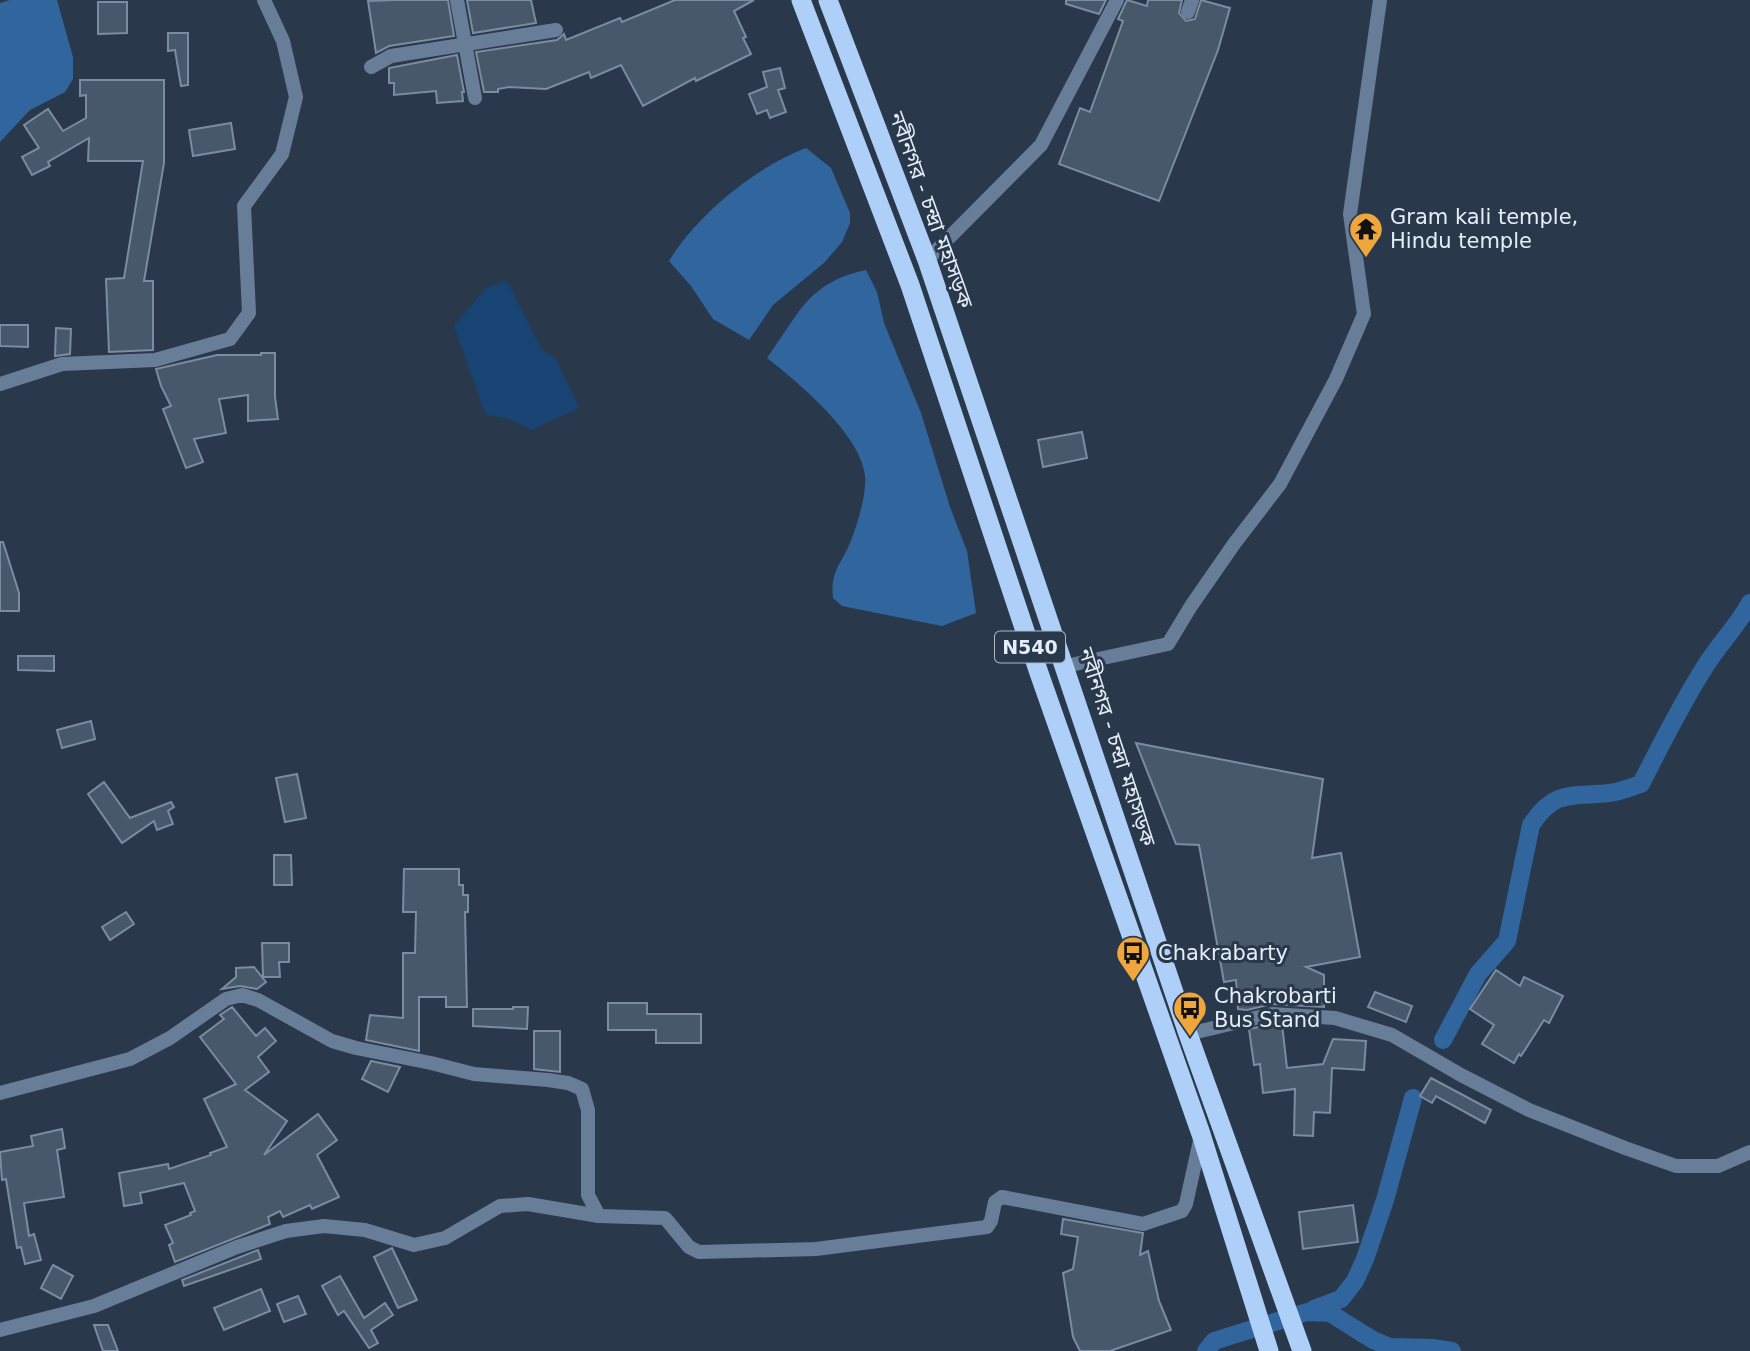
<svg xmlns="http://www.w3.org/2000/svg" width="1750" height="1351" font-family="'DejaVu Sans','Noto Sans Bengali',sans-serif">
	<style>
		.green { fill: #184473 }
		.water { fill: #31659e }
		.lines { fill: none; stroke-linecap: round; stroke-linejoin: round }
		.canal { stroke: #31659e; stroke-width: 18 }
		.building { fill: #48586b; stroke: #7b8ca1; stroke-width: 2 }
		.minor { stroke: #687e98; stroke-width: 14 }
		.trunk { stroke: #aed0f8; stroke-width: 19 }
		.labels { text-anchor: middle; stroke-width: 6; stroke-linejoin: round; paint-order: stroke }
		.shield { fill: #29394b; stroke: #acb8c5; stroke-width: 2 }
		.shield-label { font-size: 19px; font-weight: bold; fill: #e4eef9 }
		.street-label { font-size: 21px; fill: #e4eef9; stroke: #29394b }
		.poi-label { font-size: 21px; fill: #e4eef9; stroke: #29394b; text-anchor: start }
	</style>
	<rect width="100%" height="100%" fill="#29394b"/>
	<path class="green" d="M507 281 542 350 556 359 579 408 532 430 506 418 486 415 454 326 487 287Z"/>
	<g class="water">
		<path d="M10 0H57L73 57V79L65 92 30 110 0 142V3Z"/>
		<path d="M806 148 831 168 850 213V223L842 242 825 262 773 305 749 340 713 319 691 286 669 261C698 214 754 168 806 148Z"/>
		<path d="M866 270 877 292 884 323 921 413 950 507 967 551 976 613 942 626 842 606 833 598C830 569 843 563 852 538 858 522 867 492 865 475 860 434 799 383 767 358 799 314 808 282 866 270Z"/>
	</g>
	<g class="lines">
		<g class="canal">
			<path d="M1443 1040 1478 974 1507 941 1531 825C1555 789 1571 797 1609 793 1619 792 1631 787 1641 784 1661 744 1682 703 1706 665 1720 643 1738 625 1750 603"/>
			<path d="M1314 1309 1341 1299 1355 1281 1365 1259 1385 1200 1413 1098"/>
			<path d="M1206 1351 1214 1341 1307 1312 1330 1313 1373 1340 1390 1347 1432 1348 1452 1351"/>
		</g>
	</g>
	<g class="building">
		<path d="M395 0H448L454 36 389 46 376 53 368 1Z"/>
		<path d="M467 0H531L536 23 473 33Z"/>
		<path d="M675 0H754L734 11 746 37 743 38 751 54 696 81 695 78 643 106 621 65 591 78 589 72 546 89 509 87 498 89V92H484L476 52 557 40 564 34 566 40 620 18 622 22Z"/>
		<path d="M1066 0H1106L1099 14 1066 4Z"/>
		<path d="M1127 0 1147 6 1148 0H1182L1179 13 1186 21 1195 19 1201 0 1230 8 1218 50 1159 201 1059 164 1080 108 1090 112 1123 21 1118 19Z"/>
		<path d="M98 2H127V33L98 34Z"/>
		<path d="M168 33H188V85L181 86 175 50 168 51Z"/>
		<path d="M457 55 464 92H462L463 101 437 103 436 91 394 95V83H389V68Z"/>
		<path d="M780 68 785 88 778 90 786 112 770 118 767 110 757 114 749 94 767 87 763 72Z"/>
		<path d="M80 80H164V163L144 281H153V350L109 352 106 279 124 278 143 161H88L89 138 48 162 50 166 32 175 22 157 39 148 24 125 48 109 63 131 86 118V95L80 96Z"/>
		<path d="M231 123 235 149 193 156 189 130Z"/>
		<path d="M0 325H28V347L0 346Z"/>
		<path d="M56 328 71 329 70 354 55 356Z"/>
		<path d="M261 353H275V397L278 419 248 421V395L219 399 226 433 194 439 203 462 186 468 163 409 171 406 161 386 156 369 217 355H261Z"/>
		<path d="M1082 432 1087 458 1043 467 1038 440Z"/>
		<path d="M0 542H3L19 593V611H0Z"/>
		<path d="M18 656H54V671L18 670Z"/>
		<path d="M91 721 95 739 62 748 57 730Z"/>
		<path d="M1136 743 1323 779 1312 858 1341 853 1360 957 1306 967 1324 975V1007L1272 1004 1247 1010 1238 1009 1236 980 1224 982 1199 845 1176 844Z"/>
		<path d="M297 774 306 818 285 822 276 778Z"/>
		<path d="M104 782 130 818 171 802 174 807 168 811 173 824 157 830 154 821 122 843 88 794Z"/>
		<path d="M274 855H291L292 885H274Z"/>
		<path d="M404 869H459V885H463V895H468V912H465L467 1007H446V997H419V1051L366 1040 370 1015 403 1018V953H415L416 912H403Z"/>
		<path d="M126 912 134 924 110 940 102 927Z"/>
		<path d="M262 943H289V962H279L280 977H263Z"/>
		<path d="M254 967 266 982 257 989 240 986 222 989 236 977V968Z"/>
		<path d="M1496 970 1520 986 1524 977 1563 996 1549 1023 1544 1020 1521 1056 1519 1054 1514 1063 1482 1044 1494 1025 1470 1009Z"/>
		<path d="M1375 992 1412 1006 1406 1022 1368 1007Z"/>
		<path d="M608 1003H647V1014H701V1043H656V1030H608Z"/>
		<path d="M232 1007 256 1036 265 1028 276 1041 258 1057 269 1072 245 1090 287 1121 264 1155 318 1114 337 1140 317 1155 339 1197 312 1209 310 1205 283 1217 280 1211 268 1217 270 1224 175 1262 169 1245 173 1243 165 1225 191 1215 190 1213 195 1211 184 1183 140 1193 142 1203 124 1206 119 1173 168 1164 169 1169 211 1155 210 1153 227 1147 204 1099 236 1084 200 1037 224 1019 220 1015Z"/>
		<path d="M513 1007H528L527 1029 473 1026V1009H513Z"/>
		<path d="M1273 1024H1282L1287 1068 1323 1064 1333 1039 1366 1041 1364 1070 1332 1068 1330 1113 1314 1112 1313 1136 1294 1135 1295 1089 1263 1093 1260 1064 1254 1065 1249 1029Z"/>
		<path d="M534 1031H560V1072L534 1069Z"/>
		<path d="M371 1061 400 1067 388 1092 362 1079Z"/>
		<path d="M1431 1078 1491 1110 1485 1123 1436 1096 1432 1103 1420 1096Z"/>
		<path d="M62 1129 65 1148 57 1150 64 1197 24 1203 29 1236 34 1234 41 1260 25 1264 21 1247 17 1248 6 1179 2 1180 0 1152 33 1146 31 1136Z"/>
		<path d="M1353 1205 1358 1242 1303 1249 1299 1212Z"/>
		<path d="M1063 1219 1143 1233 1140 1255 1148 1251 1159 1301 1171 1330 1110 1351H1080L1073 1337 1063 1273 1073 1269 1078 1237 1061 1234Z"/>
		<path d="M392 1248 417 1300 398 1308 374 1257Z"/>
		<path d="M258 1250 261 1259 184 1286 182 1280Z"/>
		<path d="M53 1265 73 1276 61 1299 41 1288Z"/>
		<path d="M340 1276 364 1318 385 1303 393 1315 371 1330 378 1343 369 1348 344 1311 338 1315 322 1286Z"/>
		<path d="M261 1289 270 1311 224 1330 214 1308Z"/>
		<path d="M298 1296 306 1314 284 1322 277 1304Z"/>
		<path d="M94 1325H108L118 1351H103Z"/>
	</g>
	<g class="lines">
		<g class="minor">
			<path d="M457 0 475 98"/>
			<path d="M1188 12 1192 0"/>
			<path d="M371 67 391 56 556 30"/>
			<path d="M927 260 1041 145 1117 0"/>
			<path d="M0 384 62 364 155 360 230 339 249 313 244 206 282 154 296 97 283 41 264 0"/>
			<path d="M1066 666 1168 644 1191 606 1234 544 1280 484 1336 379 1364 314 1350 214 1380 0"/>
			<path d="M1188 1034 1272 1014 1335 1018 1392 1035 1461 1075 1529 1110 1625 1148 1676 1166H1718L1750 1152"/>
			<path d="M0 1093 130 1059 170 1038 226 999 242 995 258 1000 332 1041 356 1048 431 1063 474 1074 548 1080 568 1083 582 1089 588 1110V1195L599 1216"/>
			<path d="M0 1330 94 1306 237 1247 286 1231 324 1226 365 1230 414 1245 445 1238 500 1206 528 1204 599 1216 665 1218 689 1247 699 1252 816 1249 987 1227 991 1221 995 1202 1002 1197 1143 1224 1182 1211 1186 1204 1201 1136"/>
		</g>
		<g class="trunk">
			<path d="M801 0 910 285 1039 673 1201 1134 1269 1351"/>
			<path d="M828 0 927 260 1188 1034 1302 1351"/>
		</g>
	</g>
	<defs>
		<g id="temple-pin" transform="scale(1.75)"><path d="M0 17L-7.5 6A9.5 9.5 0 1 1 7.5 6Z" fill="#efa73d" stroke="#29394b"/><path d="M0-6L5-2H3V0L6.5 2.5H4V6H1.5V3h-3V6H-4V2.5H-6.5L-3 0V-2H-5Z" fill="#111"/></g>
		<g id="bus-pin" transform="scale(1.75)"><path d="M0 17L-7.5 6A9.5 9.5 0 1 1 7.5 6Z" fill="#efa73d" stroke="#29394b"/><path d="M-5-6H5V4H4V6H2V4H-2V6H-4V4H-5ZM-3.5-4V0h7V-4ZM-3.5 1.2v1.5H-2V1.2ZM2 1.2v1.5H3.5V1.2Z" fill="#111"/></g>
	</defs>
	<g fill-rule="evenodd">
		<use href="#temple-pin" x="1366" y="229"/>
		<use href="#bus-pin" x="1133" y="953"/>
		<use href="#bus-pin" x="1190" y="1008"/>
	</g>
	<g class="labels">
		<rect class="shield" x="995" y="631.5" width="70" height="31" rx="5"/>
		<g class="shield-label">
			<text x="1030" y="654">N540</text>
		</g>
		<g class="street-label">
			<text transform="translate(931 210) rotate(70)" y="7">নবীনগর - চন্দ্রা মহাসড়ক</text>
			<text transform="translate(1117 747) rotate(72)" y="7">নবীনগর - চন্দ্রা মহাসড়ক</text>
		</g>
		<g class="poi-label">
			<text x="1390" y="224">Gram kali temple,<tspan x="1390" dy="24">Hindu temple</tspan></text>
			<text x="1158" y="960">Chakrabarty</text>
			<text x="1214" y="1003">Chakrobarti<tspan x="1214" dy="24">Bus Stand</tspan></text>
		</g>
	</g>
</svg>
